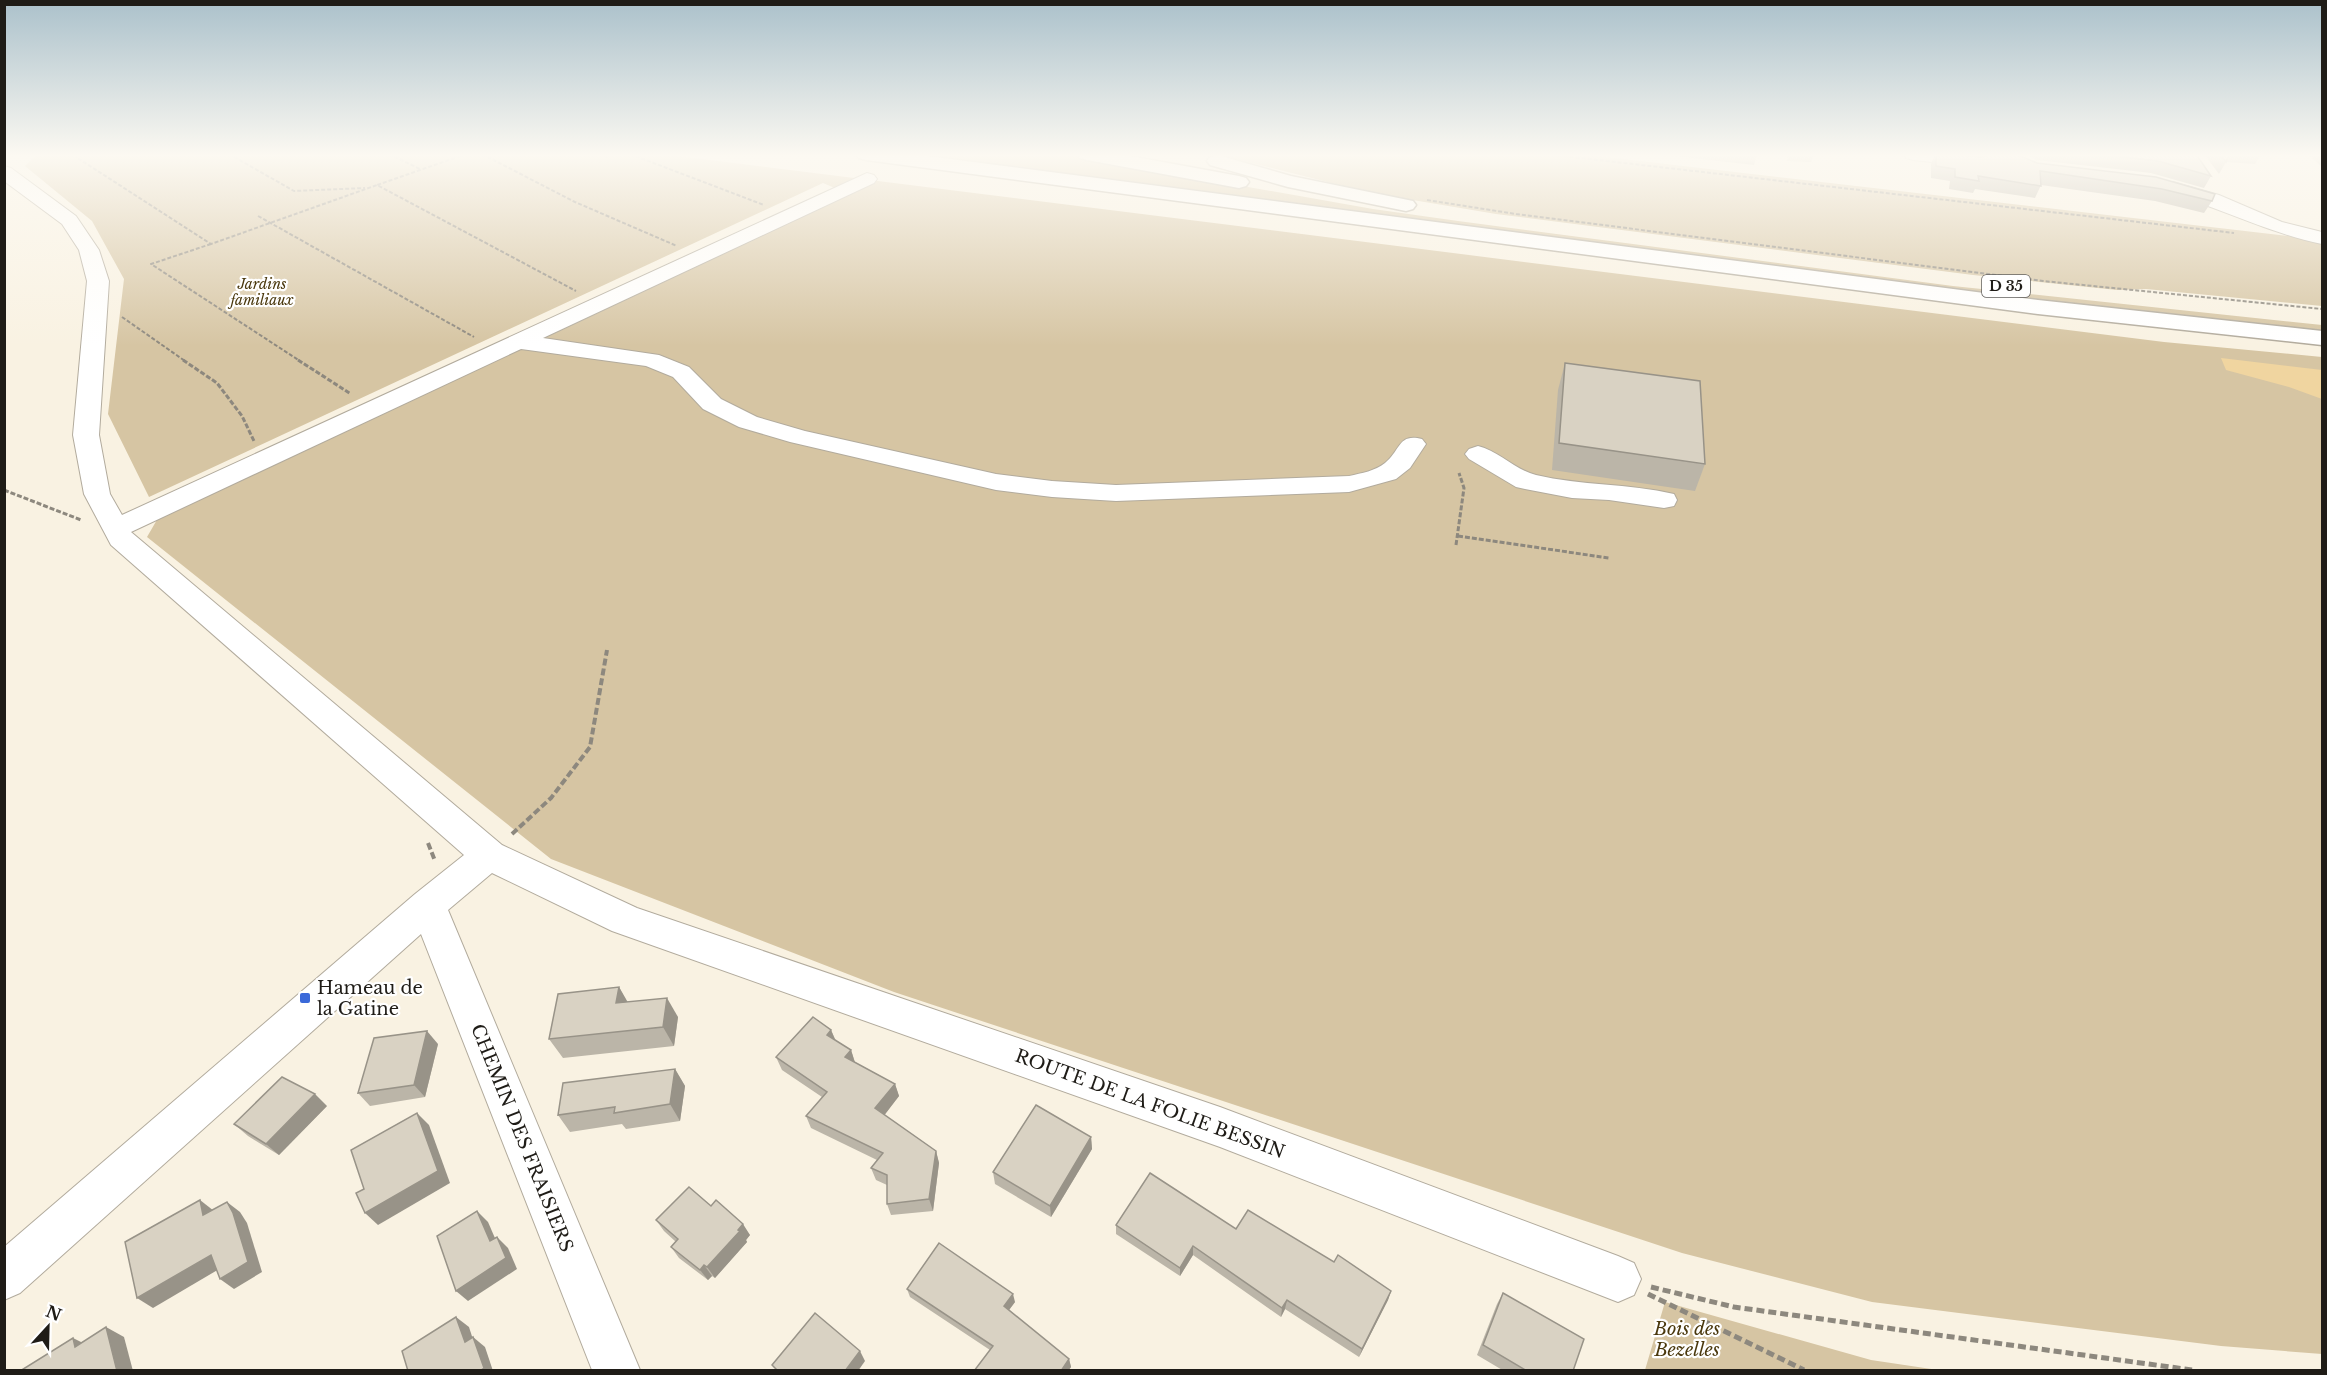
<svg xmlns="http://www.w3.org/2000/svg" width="2327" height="1375" font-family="'Libre Baskerville',serif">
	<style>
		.green { fill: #d6c5a3 }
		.water { fill: #f0d5a0 }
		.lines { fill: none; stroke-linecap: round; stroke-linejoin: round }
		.minor-casing { stroke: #b2ab9d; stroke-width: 2 }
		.major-casing { stroke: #b2ab9d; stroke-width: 3 }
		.path-far3 { stroke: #8d887e; stroke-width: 2; stroke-dasharray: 4 2; stroke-linecap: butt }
		.path-far2 { stroke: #8d887e; stroke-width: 3; stroke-dasharray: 5 2; stroke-linecap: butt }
		.path-far1 { stroke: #8d887e; stroke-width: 4; stroke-dasharray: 7 3; stroke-linecap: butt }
		.path { stroke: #8d887e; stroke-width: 5; stroke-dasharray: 8 4; stroke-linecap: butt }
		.minor { fill: #fff; fill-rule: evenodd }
		.major { fill: #fff; fill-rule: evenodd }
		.wall { fill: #bbb5a8 }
		.shaded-wall { fill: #989388 }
		.building { fill: #d9d2c3; stroke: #989388; stroke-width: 1.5 }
		.poi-dot { fill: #3a69d9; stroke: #fff; stroke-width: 2 }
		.labels { text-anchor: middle; stroke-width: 4.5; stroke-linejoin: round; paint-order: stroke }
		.far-park-label { font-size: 14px; font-style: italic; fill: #4a380d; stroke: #fff }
		.shield { fill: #fff; stroke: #62605d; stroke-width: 1.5 }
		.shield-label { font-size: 14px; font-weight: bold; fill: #1f1c17 }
		.near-poi-label { font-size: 18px; fill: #1f1c17; stroke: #fff; text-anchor: start }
		.near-street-label { font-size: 18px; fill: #1f1c17; stroke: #fff }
		.near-park-label { font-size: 18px; font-style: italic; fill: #4a380d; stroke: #fff }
	</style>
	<rect width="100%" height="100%" fill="#f9f2e2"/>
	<g class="green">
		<path d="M57 154H662L2164 342 2322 357V1354L2221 1346 1872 1302 1682 1253 894 992 551 859 147 537 158 518 842 191 823 183 149 497 108 414 124 279 92 221 25 166 35 156Z"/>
		<path d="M904 154H1061L1373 209 1458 221 1953 286 2322 325V332L2142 314Z"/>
		<path d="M1216 154H1580L2297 237 2322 243V306L2146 289 2117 290 1973 275 1496 214 1371 193Z"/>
		<path d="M1665 1302 1871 1360 1938 1370H1645Z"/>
	</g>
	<path class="water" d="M2221 358 2322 370V399L2289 387 2226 370Z"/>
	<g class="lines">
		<g class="minor-casing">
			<g id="minor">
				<path d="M1904 154H1998L1996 158 1986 160 1996 166 2015 170 2018 174 2015 178 2008 180 1983 175 1970 166 1913 160 1906 158Z"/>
				<path d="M4 166 11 168 76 216 99 250 109 281 99 435 110 494 122 515 867 173 874 175 877 179 874 183 543 338 659 355 689 367 721 399 757 417 805 431 996 474 1052 481 1116 485 1349 476C1362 473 1375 471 1385 463 1401 450 1398 433 1422 439L1426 444 1410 468 1396 479 1349 492 1116 501 1052 497 996 490 790 442 739 427 703 409 673 377 646 366 521 349 131 532 502 845 637 908 1220 1107 1618 1256 1634 1263 1641 1279 1634 1295 1618 1302 1220 1147 612 931 492 873 448 910 640 1370H592L421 934 20 1293 4 1300V1247L415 894 464 855 111 545 84 494 73 435 87 281 79 250 62 224 4 181Z"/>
				<path d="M2173 182 2219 195 2282 222 2322 232V244C2268 233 2219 207 2166 192L2163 188 2166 184Z"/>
				<path d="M1478 446C1499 451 1515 470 1536 475 1581 486 1628 483 1674 494L1677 500 1674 506 1664 508 1609 500 1572 498 1525 489 1516 487 1469 459 1465 454 1469 449Z"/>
			</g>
		</g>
		<g class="major-casing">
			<g id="major">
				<path d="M856 154H911L2038 300 2322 331V345L2038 314 866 160 859 158Z"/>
				<path d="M1077 154H1119L1239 176 1246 178 1249 182 1246 186 1239 188 1087 160 1080 158Z"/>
				<path d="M1217 155 1291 176 1413 201 1416 205 1413 209 1406 211 1288 187 1210 165 1207 161 1210 157Z"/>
			</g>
		</g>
		<g class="path-far3">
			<path d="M78 154 76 157 211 244 377 185"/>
			<path d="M229 154 294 191 365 188"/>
			<path d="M389 154 420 169"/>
			<path d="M466 154 377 185 576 291"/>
			<path d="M482 154 575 202 677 246"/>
			<path d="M630 154 764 205"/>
			<path d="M1546 154 2234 233"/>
			<path d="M605 157 614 154"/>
			<path d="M1427 200 1516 214 2043 281 2322 309"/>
			<path d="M258 216 474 337"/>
			<path d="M211 244 151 264 300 361"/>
			<path d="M122 317 185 361"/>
		</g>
		<g class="path-far2">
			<path d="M183 360 217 383 242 416 254 441"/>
			<path d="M298 360 351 394"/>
			<path d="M4 490 81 520"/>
			<path d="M1458 536 1609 558"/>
			<path d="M1456 545 1464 488 1459 473"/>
		</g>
		<g class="path-far1">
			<path d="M512 834 551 798 590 747 607 650"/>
			<path d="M428 843 435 861"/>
		</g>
		<g class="path">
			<path d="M1651 1287 1734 1307 2192 1370"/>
			<path d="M1648 1294 1804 1370"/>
		</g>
		<use href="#minor" class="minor"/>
		<use href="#major" class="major"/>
	</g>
	<g class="wall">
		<path d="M1657 154H1757L1754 165Z"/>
		<path d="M1788 154H1814L1811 162 1787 161Z"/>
		<path d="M1935 154H1954L2156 177 2212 201 2204 213 2155 201 2041 185 2035 198 1975 189 1973 193 1949 189 1950 181 1931 178V164Z"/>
		<path d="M2025 154H2196L2211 176 2204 188 2151 173 2037 160Z"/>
		<path d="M2204 154H2261L2255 164 2226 162 2219 174Z"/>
		<path d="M2308 154H2322V167Z"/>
		<path d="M1565 363 1705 464 1695 491 1552 470 1558 390Z"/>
		<path d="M619 987 627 1002 678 1017 674 1046 563 1058 549 1039Z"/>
		<path d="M831 1030 836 1041 851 1050 855 1062 895 1084 899 1096 884 1115 936 1151 939 1163 933 1211 891 1215 887 1204V1185L876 1180 871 1168 877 1160 811 1128 806 1116 822 1097 782 1070 776 1057Z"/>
		<path d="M438 1044 425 1097 370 1106 358 1093Z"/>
		<path d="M675 1069 685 1086 680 1121 626 1129 622 1124 570 1132 558 1115Z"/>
		<path d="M327 1106 279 1155 248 1136 234 1124Z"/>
		<path d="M1091 1137 1092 1149 1051 1217 995 1184 993 1172Z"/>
		<path d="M711 1206 750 1235 746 1240 747 1242 715 1278 712 1276 708 1280 679 1258 671 1247 676 1242 664 1231 656 1220Z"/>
		<path d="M1116 1225 1334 1262 1391 1291 1388 1300 1359 1357 1285 1309 1281 1317 1193 1255 1180 1276 1116 1234Z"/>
		<path d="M907 1289 1015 1302 1009 1310 1069 1359 1071 1367 1068 1371H974L990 1350 910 1297Z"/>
		<path d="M1503 1293 1573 1371H1504L1477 1355 1497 1304Z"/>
	</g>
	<g class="shaded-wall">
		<path d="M619 987 630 1006 616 1003Z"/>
		<path d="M667 998 678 1017 674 1046 663 1027Z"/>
		<path d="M831 1030 836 1042 827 1035Z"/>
		<path d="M427 1031 438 1044 425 1097 414 1085Z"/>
		<path d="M851 1050 855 1063 845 1057Z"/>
		<path d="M675 1069 685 1086 680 1121 670 1104Z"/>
		<path d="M895 1084 899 1096 880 1121 875 1108Z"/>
		<path d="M315 1094 327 1106 279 1155 266 1144Z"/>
		<path d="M417 1113 429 1125 450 1183 378 1225 365 1213Z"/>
		<path d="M1091 1137 1092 1149 1051 1217 1050 1206Z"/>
		<path d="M936 1151 939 1163 933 1211 929 1199Z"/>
		<path d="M200 1200 214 1211 203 1215Z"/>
		<path d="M227 1202 240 1212 247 1223 262 1272 234 1289 220 1279Z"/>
		<path d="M477 1211 488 1222 501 1252 490 1241Z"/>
		<path d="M743 1224 750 1235 746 1240 747 1242 715 1278 707 1267Z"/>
		<path d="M497 1237 508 1248 517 1269 468 1301 456 1291Z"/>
		<path d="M1193 1246V1255L1180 1276V1268Z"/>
		<path d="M211 1255 226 1265 153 1308 137 1298Z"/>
		<path d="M704 1265 712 1276 708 1280 700 1270Z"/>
		<path d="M1391 1291 1388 1300 1359 1357 1362 1349Z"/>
		<path d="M1013 1294 1015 1302 1006 1314 1004 1306Z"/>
		<path d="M1287 1300 1285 1309 1281 1317 1282 1308Z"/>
		<path d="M456 1317 469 1327 477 1352 465 1342Z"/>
		<path d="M106 1327 124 1337 133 1371H117Z"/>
		<path d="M473 1337 485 1347 493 1371H480Z"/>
		<path d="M73 1338 91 1347H75Z"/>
		<path d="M860 1351 865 1361 858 1371H845Z"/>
		<path d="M1069 1359 1071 1367 1068 1371H1061Z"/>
	</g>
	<g class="building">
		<path d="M1936 154H1954L1981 157 1989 154H2016L2037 163 2156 177 2215 194 2212 201 2162 189 2040 171 2041 186 1978 176 1979 181 1955 177V169L1936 166Z"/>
		<path d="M2099 154H2196L2211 176 2158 161Z"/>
		<path d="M2220 154H2229L2226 162Z"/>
		<path d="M1565 363 1700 381 1705 464 1559 443Z"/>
		<path d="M619 987 616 1003 667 998 663 1027 549 1039 558 994Z"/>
		<path d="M813 1017 831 1030 827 1035 851 1050 845 1057 895 1084 875 1108 936 1151 929 1199 887 1204V1175L871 1168 883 1153 806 1116 827 1092 776 1057Z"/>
		<path d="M427 1031 414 1085 358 1093 374 1038Z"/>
		<path d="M675 1069 670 1104 614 1113 615 1107 558 1115 563 1083Z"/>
		<path d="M282 1077 315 1094 266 1144 234 1124Z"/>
		<path d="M1036 1105 1091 1137 1050 1206 993 1172Z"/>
		<path d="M417 1113 438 1171 365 1213 356 1193 364 1189 351 1150Z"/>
		<path d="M1150 1173 1236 1229 1248 1210 1334 1262 1338 1255 1391 1291 1362 1349 1287 1300 1282 1308 1193 1246 1180 1268 1116 1225Z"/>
		<path d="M689 1187 711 1206 716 1200 743 1224 738 1230 740 1231 707 1267 704 1265 700 1270 671 1247 678 1239 656 1220Z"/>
		<path d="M200 1200 203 1215 227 1202 233 1213 248 1262 220 1279 211 1255 137 1298 125 1242Z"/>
		<path d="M477 1211 490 1241 497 1237 506 1258 456 1291 437 1236Z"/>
		<path d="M939 1243 1013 1294 1004 1306 1069 1359 1061 1371H974L993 1346 907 1289Z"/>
		<path d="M1503 1293 1584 1339 1573 1371H1527L1483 1345Z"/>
		<path d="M815 1313 860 1351 845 1371H778L772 1365Z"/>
		<path d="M456 1317 465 1342 473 1337 484 1368 480 1371H408L402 1351Z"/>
		<path d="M106 1327 117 1371H20L73 1338 75 1347Z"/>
	</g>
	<linearGradient id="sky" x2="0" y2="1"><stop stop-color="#abc1cb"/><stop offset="0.45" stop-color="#fcf9f2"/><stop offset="1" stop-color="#fcf9f2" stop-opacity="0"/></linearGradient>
	<rect width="2327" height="346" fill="url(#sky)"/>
	<rect class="poi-dot" x="299" y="992" width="12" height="12" rx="3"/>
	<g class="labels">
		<g class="far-park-label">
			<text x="262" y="289">Jardins<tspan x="262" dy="16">familiaux</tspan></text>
		</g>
		<rect class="shield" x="1982" y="275" width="48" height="22" rx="4.5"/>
		<g class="shield-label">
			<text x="2006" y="291">D 35</text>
		</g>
		<g class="near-poi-label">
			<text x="317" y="994">Hameau de<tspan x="317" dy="21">la Gatine</tspan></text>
		</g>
		<g class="near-street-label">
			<text transform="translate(1150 1104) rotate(20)" y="6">ROUTE DE LA FOLIE BESSIN</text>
			<text transform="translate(522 1138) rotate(68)" y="6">CHEMIN DES FRAISIERS</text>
		</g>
		<g class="near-park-label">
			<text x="1687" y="1335">Bois des<tspan x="1687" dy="21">Bezelles</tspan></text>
		</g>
	</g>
	<rect width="2327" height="1375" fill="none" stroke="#1f1c17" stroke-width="12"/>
	<g transform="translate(48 1327) rotate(22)" stroke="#ffffff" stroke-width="4.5" paint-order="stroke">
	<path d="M0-4.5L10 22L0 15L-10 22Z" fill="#1f1c17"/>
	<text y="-9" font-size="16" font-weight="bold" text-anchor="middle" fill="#1f1c17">N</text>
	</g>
</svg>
